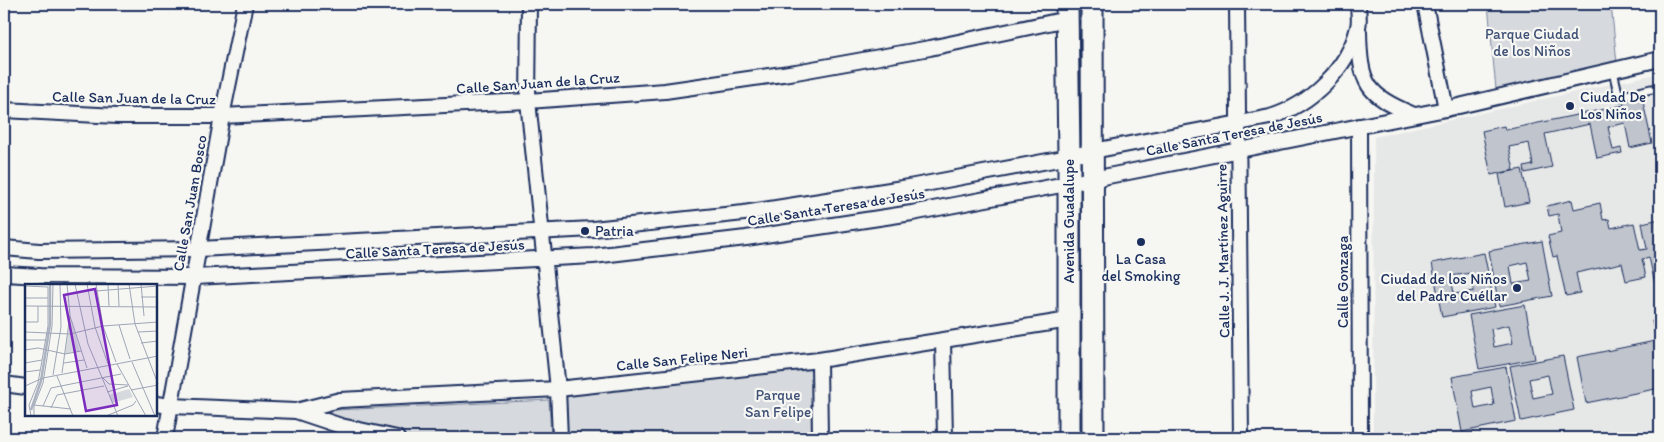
<svg xmlns="http://www.w3.org/2000/svg" width="1664" height="442" font-family="Itim,sans-serif">
	<style>
		.built { fill: #e6e7e7 }
		.green { fill: #d6d9dd; stroke: #78849e }
		.building { fill: #c0c4cd; stroke: #1b2f5e; fill-rule: evenodd }
		.lines { fill: none; stroke-linecap: round; stroke-linejoin: round }
		.service-casing { stroke: #1b2f5e; stroke-width: 11 }
		.minor-casing { stroke: #1b2f5e; stroke-width: 18 }
		.primary-casing { stroke: #1b2f5e; stroke-width: 25 }
		.service { stroke: #f6f6f2; stroke-width: 7 }
		.minor { stroke: #f6f6f2; stroke-width: 14 }
		.primary { stroke: #f6f6f2; stroke-width: 21 }
		.poi-dot { fill: #1b2f5e; stroke: #f6f6f2; stroke-width: 2 }
		.labels { text-anchor: middle; stroke-width: 4.5; stroke-linejoin: round; paint-order: stroke }
		.park-label { font-size: 15px; fill: #405177; stroke: #f6f6f2 }
		.street-label { font-size: 15px; fill: #1b2f5e; stroke: #f6f6f2 }
		.poi-label { font-size: 15px; fill: #1b2f5e; stroke: #f6f6f2; text-anchor: start }
		.inset-river { fill: none; stroke: #abb2c0; stroke-width: 2.5 }
		.inset-road { fill: none; stroke: #9ea6b7; stroke-width: 1 }
		.view { fill: #7b2cbf; fill-opacity: 0.15; stroke: #7b2cbf; stroke-width: 2.5 }
		.inset-edge { fill: none; stroke: #1b2f5e; stroke-width: 2.5 }
	</style>
	<rect width="100%" height="100%" fill="#f6f6f2"/>
	<filter id="ink" filterUnits="userSpaceOnUse"><feTurbulence type="fractalNoise" baseFrequency=".02" numOctaves="2"/><feDisplacementMap in="SourceGraphic" scale="10" xChannelSelector="R" yChannelSelector="G"/><feConvolveMatrix kernelMatrix="1 2 1 2 8 2 1 2 1" color-interpolation-filters="sRGB"/></filter>
	<g filter="url(#ink)">
		<path class="built" d="M1660 73V438H1373L1374 137Z"/>
		<g class="green">
			<path d="M1488 4H1611L1617 63 1496 90Z"/>
			<path d="M815 366 816 438H562V393Z"/>
			<path d="M549 400 551 438H412L313 411Z"/>
		</g>
		<g class="building">
			<path d="M1642 97 1652 143 1630 148 1625 123 1608 127 1613 150 1621 148 1622 153 1597 158 1590 124 1545 134 1552 167 1525 173 1524 167 1533 165 1529 143 1509 147 1514 170 1491 175 1482 131 1504 126 1505 130 1624 105 1623 101Z"/>
			<path d="M1522 169 1529 202 1505 207 1499 174Z"/>
			<path d="M1572 200 1574 209 1600 203 1603 220 1609 219 1611 228 1634 223 1640 250 1647 249 1642 223 1660 219V308L1649 257 1642 259 1646 277 1626 281 1622 263 1576 273 1580 293 1566 296 1557 256 1553 257 1548 236 1561 233 1558 214 1549 216 1547 206Z"/>
			<path d="M1542 241 1552 296 1499 306 1489 251ZM1527 262 1531 281 1513 284 1510 266Z"/>
			<path d="M1484 253 1495 307 1442 317 1432 263ZM1471 273 1474 291 1454 294 1451 276Z"/>
			<path d="M1525 305 1535 359 1479 369 1469 315ZM1509 325 1513 343 1494 347 1491 329Z"/>
			<path d="M1660 319V340L1656 341 1652 321Z"/>
			<path d="M1655 341 1660 369V388L1586 403 1577 357Z"/>
			<path d="M1563 356 1574 410 1521 421 1510 366ZM1548 375 1552 394 1533 398 1529 379Z"/>
			<path d="M1506 367 1516 421 1462 432 1452 377ZM1491 387 1494 405 1475 409 1472 391Z"/>
		</g>
		<g class="lines">
			<g class="service-casing">
				<path id="service" d="M1613 71 1619 97 1651 89H1660"/>
			</g>
			<g class="minor-casing">
				<g id="minor">
					<path d="M529 4 528 101 558 389 560 438"/>
					<path d="M1237 4 1241 438"/>
					<path d="M1425 4 1446 109"/>
					<path d="M1359 32C1360 84 1366 95 1414 115"/>
					<path d="M4 110 117 116H222L528 101 665 91 796 72 930 48 1067 19"/>
					<path d="M1359 126 1360 438"/>
					<path d="M4 248 39 251 199 249 593 229 744 213 909 187 1069 157 1093 151 1270 117C1310 105 1348 69 1358 27 1360 20 1358 11 1358 4"/>
					<path d="M4 274 40 276 195 277 593 256 746 238 912 213 1093 179 1446 109 1660 59"/>
					<path d="M943 340 945 438"/>
					<path d="M819 360 820 438"/>
					<path d="M4 384 26 387"/>
					<path d="M156 404 171 406 296 411 341 426 397 438"/>
					<path d="M296 411 340 400 558 389 819 360 1069 320"/>
					<path d="M165 438 222 116 245 4"/>
				</g>
			</g>
			<g class="primary-casing">
				<g id="primary">
					<path d="M1067 4 1069 157V438"/>
					<path d="M1092 4 1093 438"/>
				</g>
			</g>
			<use href="#service" class="service"/>
			<use href="#minor" class="minor"/>
			<use href="#primary" class="primary"/>
		</g>
	</g>
	<g class="poi-dot">
		<circle cx="1570" cy="106" r="5"/>
		<circle cx="585" cy="231" r="5"/>
		<circle cx="1141" cy="242" r="5"/>
		<circle cx="1517" cy="288" r="5"/>
	</g>
	<g class="labels">
		<g class="park-label">
			<text x="1532" y="39">Parque Ciudad<tspan x="1532" dy="17">de los Niños</tspan></text>
			<text x="778" y="400">Parque<tspan x="778" dy="17">San Felipe</tspan></text>
		</g>
		<g class="street-label">
			<text transform="translate(538 83) rotate(-4)" y="5">Calle San Juan de la Cruz</text>
			<text transform="translate(134 98) rotate(1)" y="5">Calle San Juan de la Cruz</text>
			<text transform="translate(1234 134) rotate(-11)" y="5">Calle Santa Teresa de Jesús</text>
			<text transform="translate(190 203) rotate(-80)" y="5">Calle San Juan Bosco</text>
			<text transform="translate(836 207) rotate(-9)" y="5">Calle Santa Teresa de Jesús</text>
			<text transform="translate(1069 221) rotate(-90)" y="5">Avenida Guadalupe</text>
			<text transform="translate(435 249) rotate(-3)" y="5">Calle Santa Teresa de Jesús</text>
			<text transform="translate(1223 251) rotate(-91)" y="5">Calle J. J. Martínez Aguirre</text>
			<text transform="translate(1343 282) rotate(-90)" y="5">Calle Gonzaga</text>
			<text transform="translate(682 359) rotate(-6)" y="5">Calle San Felipe Neri</text>
		</g>
		<g class="poi-label">
			<text x="1580" y="102">Ciudad De<tspan x="1580" dy="17">Los Niños</tspan></text>
			<text x="595" y="236">Patria</text>
			<text x="1141" y="264" text-anchor="middle">La Casa<tspan x="1141" dy="17">del Smoking</tspan></text>
			<text x="1507" y="284" text-anchor="end">Ciudad de los Niños<tspan x="1507" dy="17">del Padre Cuéllar</tspan></text>
		</g>
	</g>
	<g transform="translate(25 284)">
		<rect width="132" height="132" fill="#f6f6f2"/>
		<path d="M45 32 55 67 40 70ZM104 105 108 113 87 119 84 111Z" fill="#d6d9dd"/>
		<path class="inset-river" d="M6 126 16 97 25 40V0"/>
		<path class="inset-road" d="M50 0 63 60 93 132M62 0 70 43 83 80M71 0 78 42 91 78M83 0 84 22M93 0 94 22M104 0 110 40 133 100M116 0 119 32M0 2 23 3V42L13 99 4 121 6 132M71 7 133 2M116 13H133M0 14H23M0 22 133 23M45 32 62 84M0 38H13V22M94 41 105 75M0 48 45 50 78 42 133 38M113 48 133 47M0 56H20M116 59 133 57M0 66 13 64 40 70 56 67M107 78 130 132M0 79 17 76M39 79 59 76M92 80 121 132M0 88 15 86M37 89 45 31 42 0M28 91 36 43 35 0M32 92 48 132M78 94 84 100 103 101M0 102 18 94 133 72M106 106 133 101M82 108 103 102M9 121 46 125M18 122 26 104 96 90M26 124 32 111 79 102M9 132V122L18 99 27 42 28 0M81 132 108 121 111 117"/>
		<path class="view" d="M70 5 92 121 61 127 39 11Z"/>
		<rect width="132" height="132" class="inset-edge"/>
	</g>
	<rect width="1664" height="442" fill="none" stroke="#f6f6f2" stroke-width="20"/>
	<rect x="10" y="10" width="1644" height="422" fill="none" stroke="#1b2f5e" stroke-width="2" filter="url(#ink)"/>
</svg>
